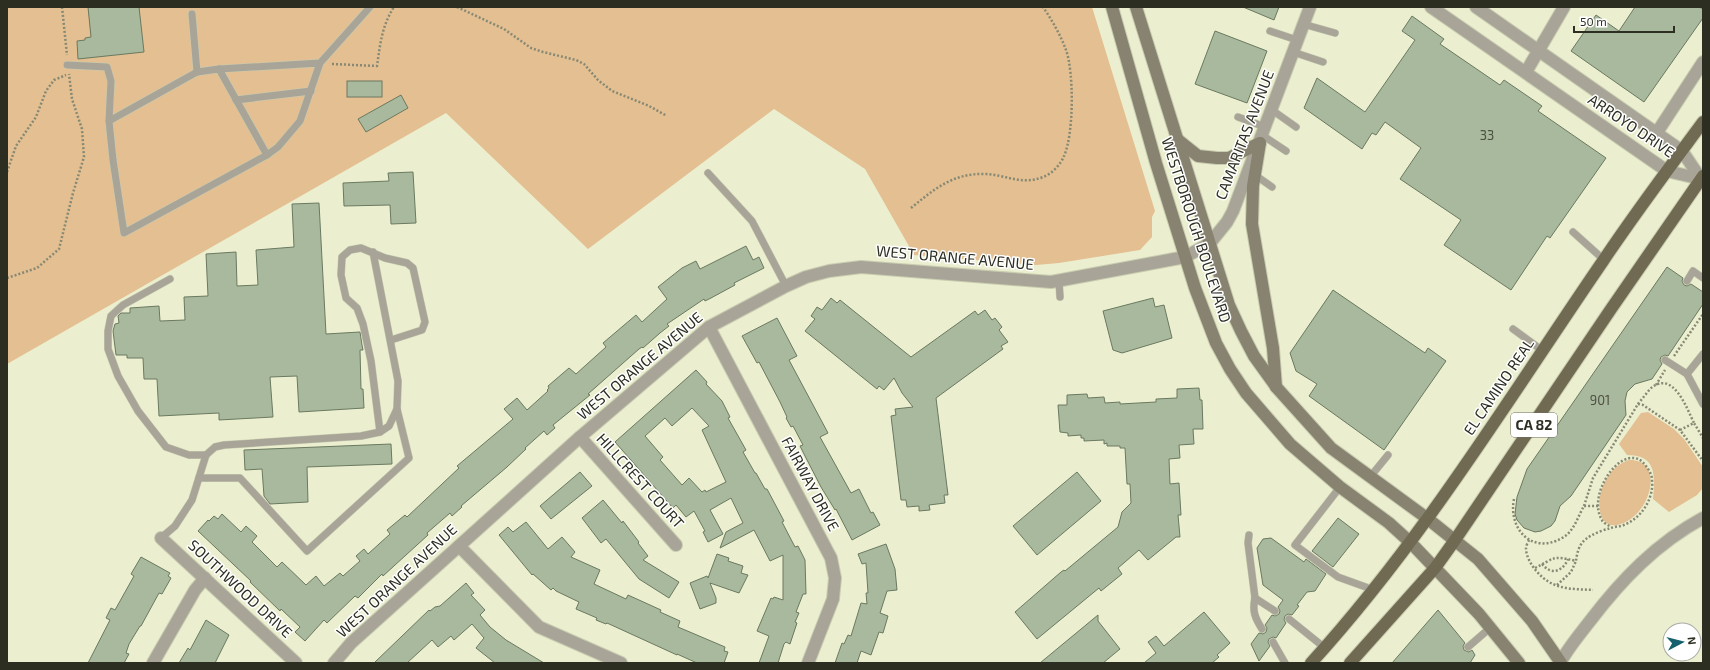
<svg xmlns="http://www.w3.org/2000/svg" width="1710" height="670" font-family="'Exo 2',sans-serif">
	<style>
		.green { fill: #e3bf91 }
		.building { fill: #a9b99d; stroke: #6a7960; fill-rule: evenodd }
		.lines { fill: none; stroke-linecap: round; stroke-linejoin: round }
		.lane-casing { stroke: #c9ccb0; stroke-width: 8 }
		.street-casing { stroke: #c9ccb0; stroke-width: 14 }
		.secondary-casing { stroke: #c9ccb0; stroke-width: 14 }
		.primary-casing { stroke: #c9ccb0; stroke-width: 14 }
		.path { stroke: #878974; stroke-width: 2.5; stroke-dasharray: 2 2; stroke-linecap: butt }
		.lane { stroke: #a8a598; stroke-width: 7 }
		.street { stroke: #a8a598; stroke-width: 12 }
		.secondary { stroke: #888370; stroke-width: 12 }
		.primary { stroke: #716a53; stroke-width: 12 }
		.labels { text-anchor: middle; stroke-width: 3; stroke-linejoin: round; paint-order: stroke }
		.number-label { font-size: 13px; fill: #4c5141 }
		.shield { fill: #fff; stroke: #6c6d64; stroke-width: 1 }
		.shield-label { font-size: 14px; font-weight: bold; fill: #2d2e22 }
		.street-label { font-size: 15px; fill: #2d2e22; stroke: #fff }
	</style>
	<rect width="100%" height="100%" fill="#ebefcf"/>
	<g class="green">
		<path d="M7 7H1092L1155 211 1152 217V237L1140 250 1059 263 1036 265 914 255 865 169 774 109 588 249 446 113 7 364Z"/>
		<path d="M1648 412 1674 429 1684 439 1703 467V488L1697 495 1669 512 1653 499C1655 476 1657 455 1627 455L1619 444 1641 413Z"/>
		<path d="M1629 460C1667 459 1650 519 1617 525 1590 530 1594 471 1629 460Z"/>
	</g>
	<g class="building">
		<path d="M88 7H139L144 52 78 59 77 41 85 40V38L91 37Z"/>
		<path d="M1243 7H1279L1274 20Z"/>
		<path d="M1635 7H1699L1703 9V18L1644 102 1571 51 1596 15 1619 31Z"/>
		<path d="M1412 16 1444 39 1440 44 1500 85 1504 80 1542 106 1538 111 1606 158 1550 238 1547 236 1511 290 1444 245 1461 220 1400 179 1421 148 1385 122 1376 135 1372 133 1362 149 1304 108 1317 78 1365 112 1415 40 1402 31Z"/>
		<path d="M1215 31 1267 51 1247 103 1195 84Z"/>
		<rect x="347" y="81" width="35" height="16"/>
		<path d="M401 95 408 108 366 132 358 119Z"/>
		<path d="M413 172 416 223 391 224 390 205 344 206 343 183 389 181 388 173Z"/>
		<path d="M319 203 326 334 360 332 362 345 363 350H360L361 389H363L364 408 299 412 297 376 270 377 273 417 219 420V413L159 416 157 379H144L143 358H127V355H116L113 331 115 324 119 323 118 316 121 313H130V308L159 306 160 321 185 320 184 297 208 296 206 254 236 252 237 286 258 285 256 250 294 247 292 204Z"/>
		<path d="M746 246 753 260 759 257 764 268 734 283 735 285 711 298 705 301 704 299 667 324 669 326 660 333 643 348 642 347 639 349 588 394 590 395 553 425 555 428 547 435 544 431 525 448 526 449 507 467 461 506 462 507 452 516 450 513 427 533 428 535 406 555 383 576 382 574 358 598 355 596 327 623 324 620 305 641 295 632 300 627 281 609 280 611 250 582 251 581 198 531 208 520 209 521 214 516 218 519 222 514 241 532 246 526 257 536 252 542 277 567 282 562 306 585 316 576 324 586 340 573 343 576 360 561 356 556 364 549 368 554 390 534 387 530 405 515 407 517 459 468 457 466 513 419 504 409 517 398 527 410 548 391 547 390 549 388 548 386 569 368 576 374 606 347 603 343 636 315 642 322 667 299 658 287 682 268 696 261 700 269Z"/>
		<path d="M1667 267 1683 278 1682 281 1684 285 1687 286 1691 284 1703 292V304L1668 356 1665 355 1661 357 1660 360 1662 364 1652 379 1635 384 1627 392 1625 401 1626 415 1571 496 1560 506 1555 521 1551 526 1541 531 1535 532 1524 528 1517 520 1515 514 1517 497 1527 469Z"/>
		<path d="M1333 290 1425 353 1428 348 1446 361 1384 450 1309 396 1317 384 1296 371 1290 353Z"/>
		<path d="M831 298 837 303 840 300 911 357 975 311 978 315 985 310 992 320 995 318 1002 327 999 330 1008 342 1001 346 1003 349 936 398 948 495H944L945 503 929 505 930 510 919 511V506L907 507 906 500H901L891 416 896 415 895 409 913 407 902 393 894 378 884 390 879 386 877 389 805 331 815 319 811 316 817 307 822 310Z"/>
		<path d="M1153 298 1155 307 1164 305 1172 338 1122 353 1113 350 1103 311Z"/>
		<path d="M777 318 797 356 789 360 828 433 820 437 851 493 859 489 871 513 873 512 880 525 852 540 836 509 835 510 821 487 805 456 800 446 803 445 793 426 791 427 786 418 787 417 780 402 759 362 757 363 742 336Z"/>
		<path d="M696 370 707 382 706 384 722 401 730 417 728 418 746 450 743 452 755 473H756L765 489H767L784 521 782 522 795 547 798 546 805 560 806 594H803L796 612 799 613 795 622 797 623 790 644 786 642 784 644 778 663H759L769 636 757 631 771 598 773 599 774 597 783 600V555L770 561 754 530 720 548 726 532 743 523 731 498 710 510 723 534 708 542 703 532 705 531 694 511 686 517 676 505 673 508 615 442ZM692 408 709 426 702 430 726 482 706 492 705 490 702 492 689 478 682 485 660 460 663 457 645 436 665 418 672 426Z"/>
		<path d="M1199 388 1200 400H1202L1203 429H1193L1194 444 1179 445 1180 458 1169 459 1170 484 1179 483 1181 515H1178L1180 537H1176L1148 560 1139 550 1118 568 1122 574 1101 591 1099 588 1037 639 1015 612 1061 572 1064 570 1065 571 1118 527 1122 512 1131 503 1130 484H1127L1125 448H1120V446H1107V443L1104 444V440L1084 441V438H1081V435L1068 436V433L1060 432 1058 405H1067V395L1087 394 1088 398 1104 397 1105 403 1120 402V404L1156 402V399L1177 398V389Z"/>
		<path d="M391 444 392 464 307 467 308 502 270 504 264 496 262 469 245 470 244 450Z"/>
		<path d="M580 472 592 486 551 519 540 506Z"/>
		<path d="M1077 472 1101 501 1037 555 1013 526Z"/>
		<path d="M603 500 622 523 623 521 639 542 638 543 648 556 643 560 679 582 669 598 639 579 606 539 601 543 582 518Z"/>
		<path d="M1338 518 1359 534 1333 567 1312 551Z"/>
		<path d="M526 522 548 549 562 537 575 552 571 557 600 570 594 584 626 599 628 595 661 610 660 612 680 621 678 627 725 647 724 651 728 652 724 663H697L677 654V655L607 623 606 624 596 620 597 618 576 609 579 602 556 591 553 588 551 590 533 574 532 575 499 535 508 527 513 532Z"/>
		<path d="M1271 538 1304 562 1306 559 1326 574 1315 591 1307 592 1297 605 1299 606 1292 615 1288 614 1285 616 1284 620 1286 623 1276 638 1273 637 1269 639 1268 642 1270 646 1259 661 1251 644 1259 633 1263 634 1266 632 1267 628 1265 625 1272 615 1275 616 1279 614 1280 611 1278 607 1283 600 1263 585 1257 548 1263 539Z"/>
		<path d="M886 544 895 569 897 590 887 591 880 613 888 616 883 633 879 632 871 655 861 651 857 663H835L842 643 844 644 848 635 851 636 861 603 867 604 866 593H868L866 563 862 564 858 554Z"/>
		<path d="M717 554 729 558 728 561 743 566 741 573 748 575 739 593 710 583 716 598V603L700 609 690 583 707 576 708 578Z"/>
		<path d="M141 557 170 573 168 576 171 578 162 594 159 593 141 626H140L129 644 126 653 129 654 124 663H88L110 620 106 618 111 608 115 610 134 576 131 574Z"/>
		<path d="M466 583 474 593 471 595 485 610 480 615 490 627 506 640 544 663H495L476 648 484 638 472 624 454 640 451 636 438 647 432 640 407 663H374L429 610 430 611 435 607 440 606Z"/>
		<path d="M1438 610 1465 643 1463 646 1464 650 1469 652 1472 650 1475 655 1470 663H1392Z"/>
		<path d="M1204 612 1230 643 1217 655 1219 657 1212 663H1144L1156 653 1148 642 1156 636 1164 646Z"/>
		<path d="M1098 615V621L1120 649 1103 663H1040Z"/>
		<path d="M206 620 229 635 215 663H179L188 648 190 650Z"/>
	</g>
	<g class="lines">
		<g class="lane-casing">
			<g id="lane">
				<path d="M192 14 197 72"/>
				<path d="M1303 24 1335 33"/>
				<path d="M1270 31 1297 40"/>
				<path d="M1293 52 1323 62"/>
				<path d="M320 63 219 69 197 72 109 121 113 160 124 233 267 155 278 147 300 121 320 63 370 7"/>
				<path d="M67 65 107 67 111 81 109 121"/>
				<path d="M219 69 267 155"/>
				<path d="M236 100 311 91"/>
				<path d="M1272 110 1296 127"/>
				<path d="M1238 117 1265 127"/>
				<path d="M1262 135 1286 151"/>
				<path d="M708 173 752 221 786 286"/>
				<path d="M1255 175 1272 187"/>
				<path d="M1573 232 1603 259"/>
				<path d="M170 279 123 305 111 316 108 331V349L118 376 138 411 166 447 189 455H206"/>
				<path d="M1059 281 1060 297"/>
				<path d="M1687 281 1693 271 1703 278"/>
				<path d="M1513 329 1543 351"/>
				<path d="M1703 354 1687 374 1703 404"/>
				<path d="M1665 360 1687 374"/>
				<path d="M380 432 371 361 363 324 357 308 346 298 341 275 342 257 350 250 361 248 385 258 407 263 413 268 425 322 422 330 391 340"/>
				<path d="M1370 477 1388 455"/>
				<path d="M199 478H240L307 551 409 458 397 409"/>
				<path d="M1340 487 1295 545 1338 577 1374 590"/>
				<path d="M1249 535 1248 543 1255 598C1252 611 1255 618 1262 629"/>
				<path d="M161 538 175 526 192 500 206 455 215 447 224 445 361 436 380 432 389 426 397 409 398 381 373 252"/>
				<path d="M1255 598 1275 611"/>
				<path d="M1289 619 1325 648"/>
				<path d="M1273 642 1285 663"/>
				<path d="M1468 647 1490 628"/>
			</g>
		</g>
		<g class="street-casing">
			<g id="street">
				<path d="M1431 7 1667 171 1701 179"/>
				<path d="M1476 7 1682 151 1701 179"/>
				<path d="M1526 72 1564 7"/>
				<path d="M1656 134 1703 62"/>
				<path d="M709 327 831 558 835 578 833 599 808 663"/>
				<path d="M580 437 676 545"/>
				<path d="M161 538 296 663"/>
				<path d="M459 546 539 627 621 663"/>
				<path d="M153 663 195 590 205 578"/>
				<path d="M334 663 351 643 459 546 580 437 709 327 786 286 806 277 829 271 861 267 1051 282 1185 257 1210 243 1227 222 1233 211 1310 7"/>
				<path d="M1560 663C1568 648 1580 634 1590 621 1622 579 1657 543 1703 518"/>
			</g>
		</g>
		<g class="secondary-casing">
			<g id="secondary">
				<path d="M1112 7 1156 163 1195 288 1216 343 1230 369 1246 393 1290 444 1340 487 1389 523 1411 543 1479 614 1519 663"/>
				<path d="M1136 7 1229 305 1241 331 1254 356 1277 388 1331 448 1428 519 1478 559 1532 621 1561 663"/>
				<path d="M1178 140 1198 156 1217 158H1229L1260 143"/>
				<path d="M1260 143 1253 186 1252 224 1273 348 1276 387"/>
			</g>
		</g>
		<g class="primary-casing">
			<g id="primary">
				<path d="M1311 663C1423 540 1509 398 1603 261 1635 213 1669 168 1703 122"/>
				<path d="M1350 663 1435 568 1455 540 1611 309 1703 176"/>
			</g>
		</g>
		<g class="path">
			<path d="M62 7 67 55"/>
			<path d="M457 7 504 29 531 48 543 52 576 60 584 64 598 80 612 91 649 106 667 116"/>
			<path d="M332 64 377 66C380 45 382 25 394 7"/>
			<path d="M7 172 16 146 36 117 46 91 54 80 66 75"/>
			<path d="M911 208C933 190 953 173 984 174 1005 174 1021 186 1043 177 1052 174 1061 164 1064 156 1074 134 1074 72 1066 50 1061 36 1052 20 1043 7"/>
			<path d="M7 278 37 268 59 249 73 193 84 157 82 129 72 99 69 74"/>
			<path d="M1674 356 1703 314"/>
			<path d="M1656 385 1665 370"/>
			<path d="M1638 404C1642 399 1646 394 1650 389 1673 368 1687 409 1694 423"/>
			<path d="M1680 430 1694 423 1703 438"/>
			<path d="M1514 499C1508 529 1532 555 1562 538 1574 532 1578 516 1584 506H1598"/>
			<path d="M1584 506 1593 478 1638 404 1643 405 1680 430 1703 461"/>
			<path d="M1529 540C1528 542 1526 546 1526 548 1526 562 1541 579 1553 584 1566 590 1580 589 1593 590"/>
			<path d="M1542 564C1552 576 1563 571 1568 559"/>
			<path d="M1535 568C1555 558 1552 555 1576 561 1577 553 1579 544 1586 539 1592 534 1603 530 1611 528 1616 526 1621 527 1626 524 1642 517 1654 498 1652 480 1652 475 1649 470 1646 466 1626 437 1585 493 1602 520 1603 523 1608 525 1611 527"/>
			<path d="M1557 585 1571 572 1576 561"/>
		</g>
		<use href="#lane" class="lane"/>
		<use href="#street" class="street"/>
		<use href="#secondary" class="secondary"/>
		<use href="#primary" class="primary"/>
	</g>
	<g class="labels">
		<g class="number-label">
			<text x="1487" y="140">33</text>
			<text x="1600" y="405">901</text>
		</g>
		<rect class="shield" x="1511" y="413" width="46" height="24" rx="3"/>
		<g class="shield-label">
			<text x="1534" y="430">CA 82</text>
		</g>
		<g class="street-label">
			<text transform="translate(1631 126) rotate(34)" y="5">ARROYO DRIVE</text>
			<text transform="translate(1245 135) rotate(-69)" y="5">CAMARITAS AVENUE</text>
			<text transform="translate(1196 230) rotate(72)" y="5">WESTBOROUGH BOULEVARD</text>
			<text transform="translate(955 258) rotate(5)" y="5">WEST ORANGE AVENUE</text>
			<text transform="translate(640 366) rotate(-40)" y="5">WEST ORANGE AVENUE</text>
			<text transform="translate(1499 387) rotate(-56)" y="5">EL CAMINO REAL</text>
			<text transform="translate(640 481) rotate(48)" y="5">HILLCREST COURT</text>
			<text transform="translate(810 484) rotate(62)" y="5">FAIRWAY DRIVE</text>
			<text transform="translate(397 581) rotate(-43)" y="5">WEST ORANGE AVENUE</text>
			<text transform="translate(240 589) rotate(43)" y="5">SOUTHWOOD DRIVE</text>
		</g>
	</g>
	<rect width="1710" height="670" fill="none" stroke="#2d2e22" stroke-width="16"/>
	<g transform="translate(1682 642) rotate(83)"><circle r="19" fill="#ffffff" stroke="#ababa7"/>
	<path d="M0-3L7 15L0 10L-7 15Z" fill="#14606c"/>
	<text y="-6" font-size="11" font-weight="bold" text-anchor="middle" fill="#2d2e22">N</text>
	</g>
	<path d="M1574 26v6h100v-6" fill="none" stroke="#2d2e22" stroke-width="2"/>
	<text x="1580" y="26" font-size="12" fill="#2d2e22" stroke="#ffffff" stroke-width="3" paint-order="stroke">50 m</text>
</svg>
